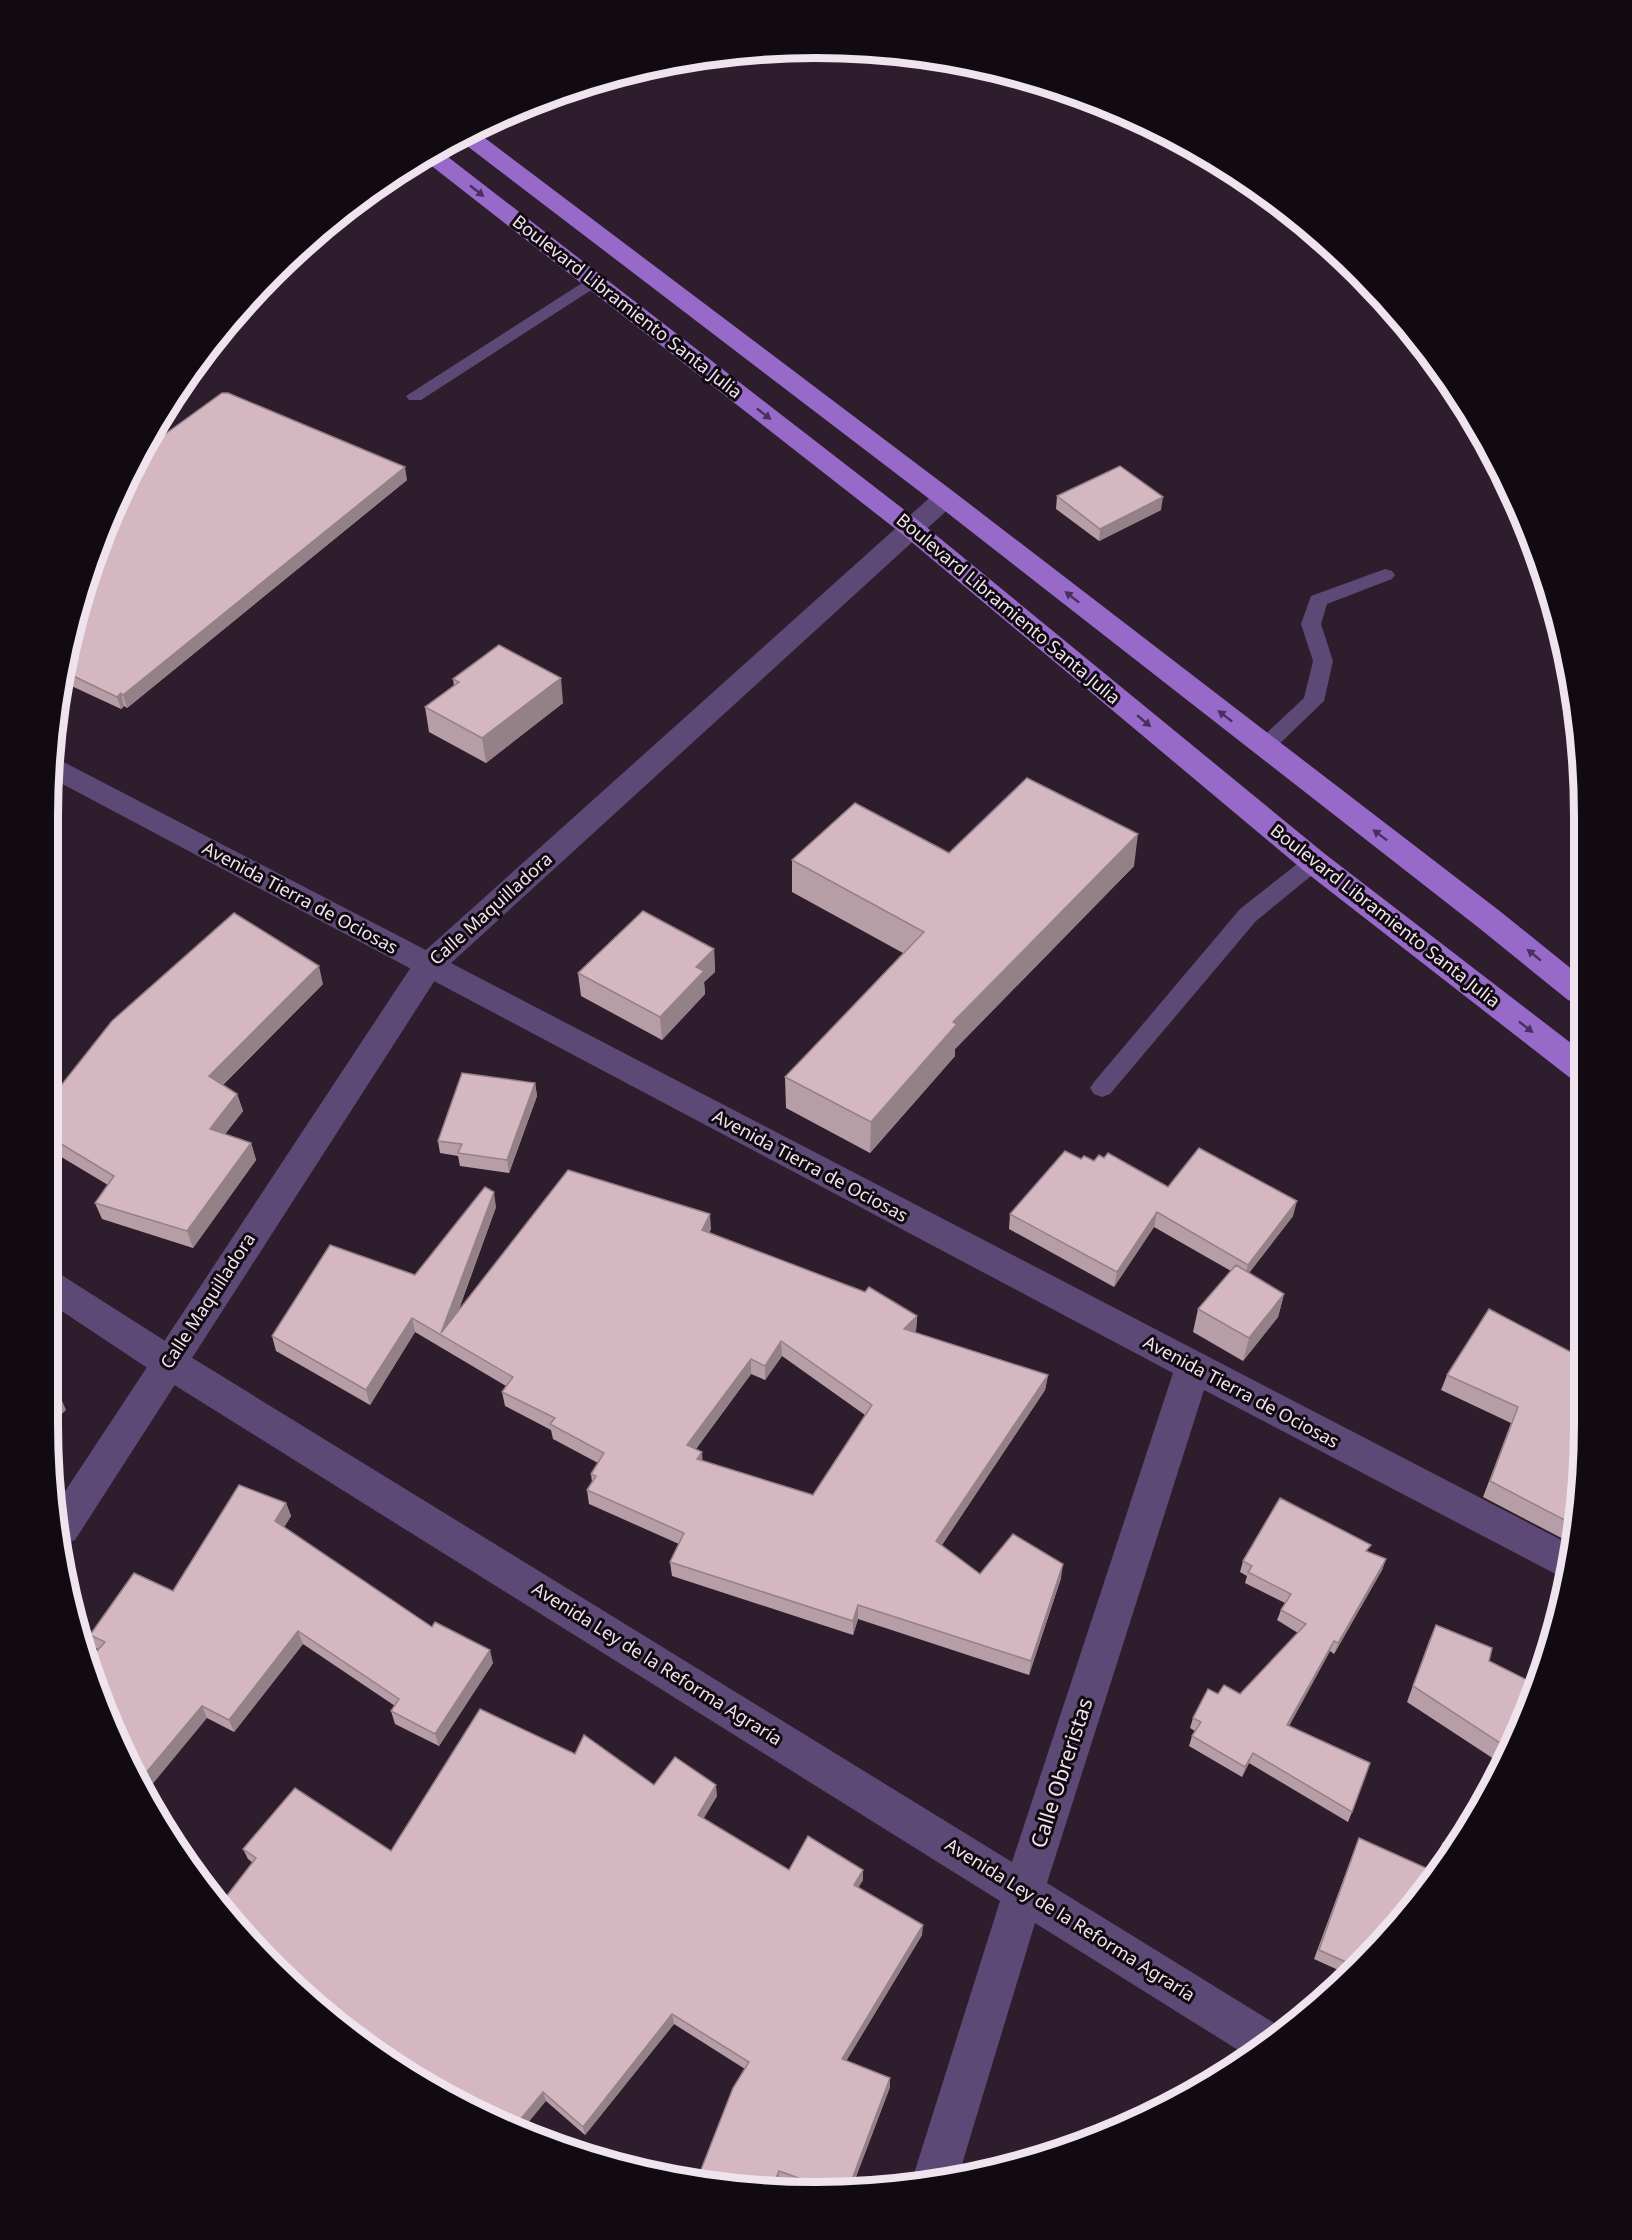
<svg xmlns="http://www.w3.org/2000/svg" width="1632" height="2240" font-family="'Noto Sans',sans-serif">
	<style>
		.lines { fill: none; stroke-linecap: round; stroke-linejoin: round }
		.service { fill: #5d4976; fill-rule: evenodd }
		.minor { fill: #5d4976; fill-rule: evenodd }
		.tertiary { fill: #5d4976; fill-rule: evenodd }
		.primary { fill: #976ac9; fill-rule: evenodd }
		.wall { fill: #b69da6; fill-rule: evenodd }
		.shaded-wall { fill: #948087 }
		.building { fill: #d4b7c1; stroke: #948087; stroke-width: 1.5; fill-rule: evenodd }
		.oneway { fill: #47305b }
		.labels { text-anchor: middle; stroke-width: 6; stroke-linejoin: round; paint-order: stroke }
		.street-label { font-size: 18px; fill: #efe3ee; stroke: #110a11 }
		.near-street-label { font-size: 21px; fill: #efe3ee; stroke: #110a11 }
		.rim { fill: none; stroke: #efe3ee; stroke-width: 8 }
	</style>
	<rect width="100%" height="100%" fill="#2e1d2c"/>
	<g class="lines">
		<g class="service">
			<path d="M593 276 602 281 599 285 421 400H409L406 396Z"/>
			<path d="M1385 569 1392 571 1395 575 1392 579 1327 604 1321 624 1333 661 1324 701 1271 752H1257L1254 747 1257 742 1304 698 1313 661 1301 624 1311 596Z"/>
			<path d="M1314 854 1322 857 1325 862 1322 867 1256 921 1110 1094 1102 1097 1094 1094 1090 1088 1094 1082 1240 909 1306 857Z"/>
		</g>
		<path class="minor" d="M56 758 1571 1545 1565 1579 1204 1390 1047 1883 1282 2028 1284 2033 1246 2055 1035 1923 959 2174 915 2186 912 2180 1000 1901 155 1373 48 1302V1270L60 1274 181 1351 1012 1862 1173 1373 53 779Z"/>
		<path class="tertiary" d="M945 490 954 492 958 498 954 504 439 974 75 1540 64 1544 58 1502 417 958 936 492Z"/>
		<g class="primary">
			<path d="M473 129 954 492 1501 912 1579 975V1004L1568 1000 1479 928 936 504 458 139Z"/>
			<path d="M439 150 920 522 1325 854 1580 1050V1080L1569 1077 1303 870 902 534 424 160Z"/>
		</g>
	</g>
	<g class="wall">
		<path d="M150 445 407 480 127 708 124 706 121 709 65 683 74 618Z"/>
		<path d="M1057 496 1161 510 1099 541 1056 509Z"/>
		<path d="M453 679 563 703 486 763 429 732 425 707 454 686Z"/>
		<path d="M949 853 1134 866 955 1049V1056L870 1153 786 1108 785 1077 903 953 792 892V860Z"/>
		<path d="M714 949 715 972 704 982 705 994 662 1040 581 996 578 973Z"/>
		<path d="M323 984 223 1085 237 1094 243 1111 225 1134 251 1143 256 1160 193 1248 102 1219 95 1203 108 1185 48 1149V1121L52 1118 48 1109V1102Z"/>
		<path d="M535 1083 537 1096 509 1173 460 1166 458 1156 440 1153 438 1141Z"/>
		<path d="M1081 1159 1094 1161 1168 1187 1293 1216 1249 1273 1284 1294 1278 1317 1243 1361 1193 1332 1198 1309 1231 1271 1154 1227 1114 1287 1009 1229 1010 1214Z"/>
		<path d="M496 1207 458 1312 711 1229 709 1233 917 1316 916 1331 914 1332 1048 1375 1045 1390 942 1545 980 1574 1061 1578 1029 1675 858 1619 853 1635 672 1576 670 1562 679 1544 589 1504 587 1490 592 1482 591 1474 598 1463 553 1439 551 1430 505 1406 502 1392 506 1386 415 1332 370 1405 276 1351 272 1336 415 1275ZM782 1356 865 1415 813 1495 703 1461 696 1449 751 1374 765 1380Z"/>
		<path d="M1582 1358V1475L1571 1543 1483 1497 1511 1423 1441 1390 1447 1375Z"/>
		<path d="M286 1503 291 1516 284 1527 432 1627 493 1663 439 1746 395 1724 391 1711 395 1706 303 1644 234 1732 207 1718 96 1648 90 1635 173 1591Z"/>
		<path d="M1368 1552 1386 1559 1382 1570 1334 1654 1330 1651 1289 1726 1352 1812 1348 1822 1249 1763 1242 1777 1189 1746 1192 1736 1195 1731 1190 1728 1193 1718 1218 1694H1240L1298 1633 1277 1620 1281 1610 1285 1603 1245 1583 1247 1576 1240 1572 1243 1561Z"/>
		<path d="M1436 1625 1489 1661 1533 1683 1500 1763 1407 1702 1429 1641Z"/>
		<path d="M575 1754 654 1785 717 1796 703 1819 789 1870 863 1880 858 1887 922 1935 846 2061 890 2078V2087L851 2190 816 2192 779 2179 776 2188 697 2180 745 2069 674 2024 585 2135 546 2101 248 1859 243 1849 391 1851Z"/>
		<path d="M1359 1838 1433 1871 1438 1853 1443 1843 1453 1847 1394 1930 1347 1974 1314 1959 1355 1848Z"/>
	</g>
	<g class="shaded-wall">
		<path d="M405 467 407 480 127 708 123 695Z"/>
		<path d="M1163 497 1161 510 1099 541 1100 529Z"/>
		<path d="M561 678 563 703 486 763 482 738Z"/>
		<path d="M121 693 124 706 121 709 117 697Z"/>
		<path d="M1138 834 1134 866 955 1049V1056L870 1153 871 1122 953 1022Z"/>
		<path d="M714 949 715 972 704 982 705 994 662 1040 660 1017 696 967Z"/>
		<path d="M319 966 323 984 214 1093 209 1076Z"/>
		<path d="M535 1083 537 1096 509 1173 507 1160Z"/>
		<path d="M237 1094 243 1111 216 1146 210 1129Z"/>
		<path d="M251 1143 256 1160 193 1248 187 1231Z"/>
		<path d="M494 1192 496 1207 448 1339 441 1333Z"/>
		<path d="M1297 1201 1293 1216 1244 1279 1248 1265Z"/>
		<path d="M1157 1212 1154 1227 1114 1287 1117 1272Z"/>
		<path d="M710 1214 711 1229 703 1245 702 1230Z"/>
		<path d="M1284 1294 1278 1317 1243 1361 1249 1338Z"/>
		<path d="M917 1316 916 1331 903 1344 904 1329Z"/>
		<path d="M412 1318 415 1332 370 1405 366 1390Z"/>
		<path d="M781 1341 782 1356 765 1380V1366Z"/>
		<path d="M751 1359V1374L688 1459 687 1445Z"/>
		<path d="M1048 1375 1045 1390 935 1555 936 1541Z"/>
		<path d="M60 1396 66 1410 48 1427V1408Z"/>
		<path d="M702 1452 703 1466 697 1459Z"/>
		<path d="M286 1503 291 1516 280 1534 275 1521Z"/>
		<path d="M1386 1559 1382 1570 1334 1654 1338 1643Z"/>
		<path d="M1063 1564 1061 1578 1029 1675 1031 1661Z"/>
		<path d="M858 1605V1619L853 1635V1621Z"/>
		<path d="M298 1631 303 1644 234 1732 229 1720Z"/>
		<path d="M1334 1641 1330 1651 1284 1735 1287 1725Z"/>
		<path d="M490 1650 493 1663 439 1746 435 1734Z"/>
		<path d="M202 1706 207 1718 146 1792 140 1780Z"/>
		<path d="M1253 1753 1249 1763 1242 1777 1245 1767Z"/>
		<path d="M716 1785 717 1796 699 1826 698 1815Z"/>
		<path d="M863 1870V1880L854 1895V1885Z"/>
		<path d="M923 1925 922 1935 842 2068V2059Z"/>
		<path d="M672 2014 674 2024 585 2135 583 2127Z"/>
		<path d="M890 2078V2087L851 2190H848Z"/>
		<path d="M543 2092 546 2101 523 2129 515 2126Z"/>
		<path d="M779 2171V2179L776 2188H772Z"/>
	</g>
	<g class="building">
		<path d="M222 393H228L405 467 123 695 121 693 117 697 67 673 74 618 107 522 148 444 150 445Z"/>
		<path d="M1120 466 1163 497 1100 529 1057 496Z"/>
		<path d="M499 645 561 678 482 738 425 707 459 682 453 679Z"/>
		<path d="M1027 778 1138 834 953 1022 957 1024 871 1122 785 1077 924 932 792 860 855 803 949 853Z"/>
		<path d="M643 911 714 949 696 967 704 971 660 1017 578 973Z"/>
		<path d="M234 913 319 966 209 1076 237 1094 210 1129 251 1143 187 1231 95 1203 114 1176 48 1136V1121L60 1110 48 1105V1102L112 1021Z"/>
		<path d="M462 1073 535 1083 507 1160 458 1153 462 1144 438 1141Z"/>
		<path d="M1199 1148 1297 1201 1248 1265 1157 1212 1117 1272 1010 1214 1065 1151 1081 1159 1084 1156 1094 1161 1099 1155 1104 1158 1108 1153 1168 1187Z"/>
		<path d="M568 1170 710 1214 702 1230 865 1292 869 1287 917 1316 904 1329 1048 1375 936 1541 980 1574 1013 1534 1063 1564 1031 1661 858 1605 853 1621 670 1562 684 1533 587 1490 596 1476 591 1474 604 1453 550 1424 555 1418 502 1392 513 1377 412 1318 366 1390 272 1336 330 1245 415 1275 485 1187 494 1192 441 1333ZM781 1341 872 1405 813 1495 697 1459 702 1452 687 1445 751 1359 765 1366Z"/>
		<path d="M1236 1265 1284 1294 1249 1338 1198 1309Z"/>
		<path d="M1489 1309 1582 1358V1475L1574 1525 1490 1481 1518 1407 1447 1375Z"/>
		<path d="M48 1388 60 1396 48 1408Z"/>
		<path d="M239 1485 286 1503 275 1521 432 1627 435 1622 490 1650 435 1734 391 1711 399 1699 298 1631 229 1720 202 1706 140 1780 107 1718 87 1662 105 1642 90 1635 134 1573 173 1591Z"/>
		<path d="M1280 1498 1371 1545 1366 1551 1386 1559 1338 1643 1334 1641 1287 1725 1370 1763 1352 1812 1253 1753 1245 1767 1192 1736 1201 1722 1193 1718 1208 1689 1218 1694 1224 1685 1240 1694 1306 1624 1281 1610 1291 1594 1248 1572 1252 1566 1243 1561Z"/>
		<path d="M1436 1625 1492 1648 1489 1661 1533 1683 1506 1747 1413 1686Z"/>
		<path d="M480 1709 575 1754 584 1735 654 1785 675 1757 716 1785 698 1815 789 1870 808 1836 863 1870 854 1885 923 1925 842 2059 890 2078 848 2190 835 2191 779 2171 772 2188 697 2180 733 2088 749 2062 672 2014 583 2127 543 2092 515 2126 477 2113 309 2001 222 1902 256 1858 243 1849 295 1788 391 1851Z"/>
		<path d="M1359 1838 1435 1872 1394 1930 1355 1966 1319 1950Z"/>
		<path d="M1443 1843 1453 1847 1436 1871Z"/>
	</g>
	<defs><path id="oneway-solid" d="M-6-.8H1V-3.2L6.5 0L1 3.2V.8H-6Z" transform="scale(1.5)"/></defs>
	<g class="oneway">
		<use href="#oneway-solid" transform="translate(477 191) rotate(38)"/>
		<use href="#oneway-solid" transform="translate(764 414) rotate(38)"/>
		<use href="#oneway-solid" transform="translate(1072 597) rotate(-142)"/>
		<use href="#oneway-solid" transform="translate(1225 716) rotate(-142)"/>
		<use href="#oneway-solid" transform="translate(1144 721) rotate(40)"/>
		<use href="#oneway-solid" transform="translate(1380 835) rotate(-143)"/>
		<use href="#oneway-solid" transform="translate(1534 955) rotate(-141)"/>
		<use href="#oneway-solid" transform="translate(1526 1027) rotate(38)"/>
	</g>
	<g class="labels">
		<g class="street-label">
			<text transform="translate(627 307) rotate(38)" y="6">Boulevard Libramiento Santa Julia</text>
			<text transform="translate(1008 609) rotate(40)" y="6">Boulevard Libramiento Santa Julia</text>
			<text transform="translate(300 898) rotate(28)" y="6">Avenida Tierra de Ociosas</text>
			<text transform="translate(491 909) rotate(-42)" y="6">Calle Maquilladora</text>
			<text transform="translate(1385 916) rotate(38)" y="6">Boulevard Libramiento Santa Julia</text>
			<text transform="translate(810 1166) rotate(28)" y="6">Avenida Tierra de Ociosas</text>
			<text transform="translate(208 1301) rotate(-57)" y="6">Calle Maquilladora</text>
			<text transform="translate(1241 1392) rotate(28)" y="6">Avenida Tierra de Ociosas</text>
			<text transform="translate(657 1664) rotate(32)" y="6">Avenida Ley de la Reforma Agraría</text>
			<text transform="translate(1070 1920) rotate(32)" y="6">Avenida Ley de la Reforma Agraría</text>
		</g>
		<g class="near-street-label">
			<text transform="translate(1062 1773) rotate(-72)" y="7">Calle Obreristas</text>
		</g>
	</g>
	<path d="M0 0H1632V2240H0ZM816 58H816A758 758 0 0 1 1574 816V1424A758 758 0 0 1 816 2182H816A758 758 0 0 1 58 1424V816A758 758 0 0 1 816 58Z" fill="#110a11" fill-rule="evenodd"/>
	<path class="rim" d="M816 58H816A758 758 0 0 1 1574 816V1424A758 758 0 0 1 816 2182H816A758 758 0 0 1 58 1424V816A758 758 0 0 1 816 58Z"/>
</svg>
